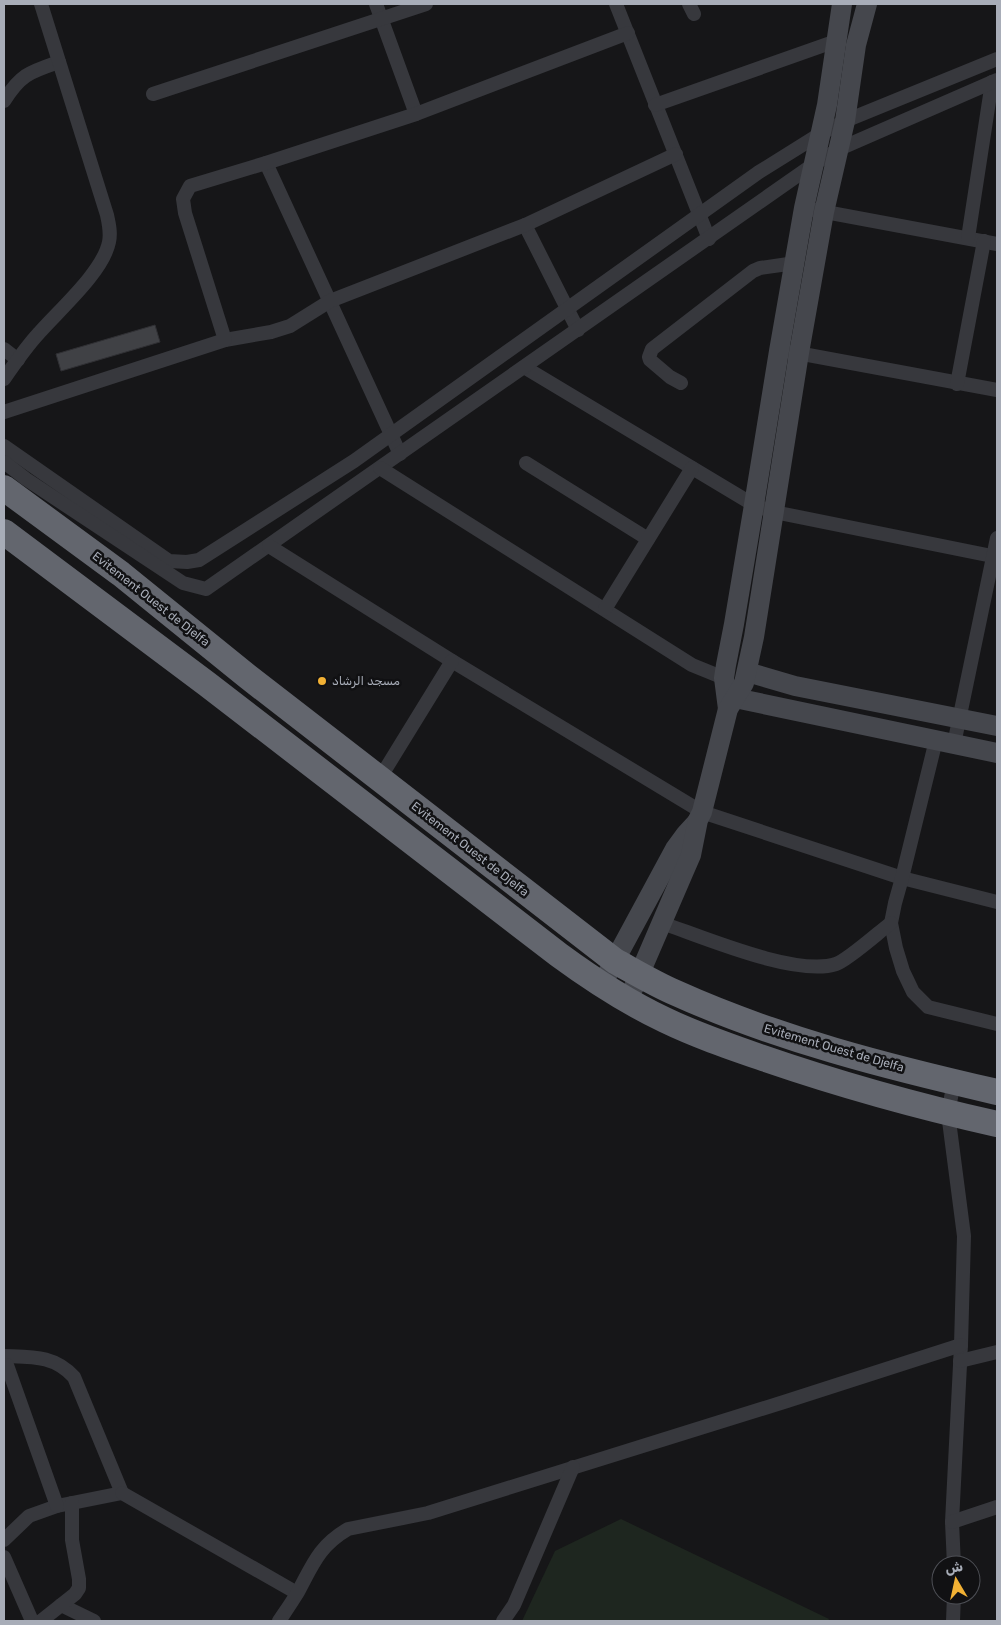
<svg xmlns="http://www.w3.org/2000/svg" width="1001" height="1625" font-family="Rubik,'Noto Naskh Arabic',sans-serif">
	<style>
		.green { fill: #1e261f }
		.building { fill: #404145; stroke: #303034 }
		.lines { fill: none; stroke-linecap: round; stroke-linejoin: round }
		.street { stroke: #37383d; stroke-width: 14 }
		.secondary { stroke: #45474d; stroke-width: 20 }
		.highway { stroke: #63666e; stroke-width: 26 }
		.poi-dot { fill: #f2b134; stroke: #111113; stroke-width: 2 }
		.labels { text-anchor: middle; stroke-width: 5; stroke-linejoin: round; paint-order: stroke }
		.street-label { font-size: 12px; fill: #a8adb8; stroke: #111113 }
		.poi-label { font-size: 12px; fill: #a8adb8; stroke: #111113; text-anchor: start }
	</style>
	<rect width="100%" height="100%" fill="#161618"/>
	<path class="green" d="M621 1519 829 1619 828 1621H522L555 1551Z"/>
	<path class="building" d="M155 325 160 342 61 371 56 354Z"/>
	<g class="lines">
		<g class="street">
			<path d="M376 4 416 114"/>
			<path d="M616 4 709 239"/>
			<path d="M689 4 694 14"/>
			<path d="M153 94 426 4"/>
			<path d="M4 101C21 74 30 72 59 62"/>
			<path d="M655 105 836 41"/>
			<path d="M266 163 400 454"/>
			<path d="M804 208 997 244"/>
			<path d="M525 225 578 330"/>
			<path d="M968 238 992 82"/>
			<path d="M225 340 271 332 290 326 330 301 525 225 676 154"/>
			<path d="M4 349 18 360"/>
			<path d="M792 352 997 390"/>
			<path d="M524 367 754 505 774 512 997 557"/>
			<path d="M4 379C15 363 26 347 39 333 59 310 103 272 109 242 111 233 109 224 107 215L41 4"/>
			<path d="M681 383 670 377 650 360 649 357 652 349 753 271 760 268 795 263"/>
			<path d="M957 384 984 241"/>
			<path d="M4 412 225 340 185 213 183 199 190 186 266 163 416 114 628 33"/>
			<path d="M4 446 169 561 187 562 199 560 354 461 759 172 820 134 845 121 997 59"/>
			<path d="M4 462 26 479 183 583 206 589 814 164 839 149 997 80"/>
			<path d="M526 463 648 539"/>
			<path d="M380 468 692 665 724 678"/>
			<path d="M269 546 452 661 702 812 902 878 997 902"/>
			<path d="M605 609 692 468"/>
			<path d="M936 740 902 878 895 903 891 923 896 948 903 971 913 992 928 1007 997 1024"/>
			<path d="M954 744 997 538"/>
			<path d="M380 778 452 661"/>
			<path d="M662 923C703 937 796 977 836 964 848 960 879 932 891 923"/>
			<path d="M954 1082 948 1113 964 1236 961 1345 952 1522 954 1565"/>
			<path d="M4 1356C32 1357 54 1355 74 1377L122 1493 57 1506 29 1516 4 1540"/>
			<path d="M960 1361 997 1352"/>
			<path d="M7 1365 57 1506"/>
			<path d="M122 1493 297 1593"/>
			<path d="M952 1522 997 1507"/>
			<path d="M4 1557 32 1621"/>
			<path d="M61 1605 94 1621"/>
			<path d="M41 1621 75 1594 79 1588V1579L72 1540V1503"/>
			<path d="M279 1621C285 1612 292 1602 298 1592 313 1564 319 1546 348 1529L428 1513 787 1401 961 1345"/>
			<path d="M503 1621 514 1605 573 1467"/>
			<path d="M953 1621 954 1595"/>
		</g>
		<g class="secondary">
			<path d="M747 672 795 686 997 726"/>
			<path d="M735 698 997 753"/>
			<path d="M728 709 724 678 726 665 734 624 754 505 779 351 804 208 827 105 842 4"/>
			<path d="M601 986 675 849 686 834 697 822"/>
			<path d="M634 987 684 871 691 855 698 820 702 812 728 709 744 683 754 637 799 353 824 212 845 121 856 45 867 4"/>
		</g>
		<g class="highway">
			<path d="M4 488 121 574 247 676 615 961C635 972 655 984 676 993 778 1039 888 1067 997 1092"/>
			<path d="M4 532 207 684 559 955C593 980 627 1002 665 1020 696 1035 728 1046 760 1057 838 1084 917 1106 997 1124"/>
		</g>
	</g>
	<circle class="poi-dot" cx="322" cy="681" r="5"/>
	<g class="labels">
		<g class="street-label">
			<text transform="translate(151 599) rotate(38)" y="4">Evitement Ouest de Djelfa</text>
			<text transform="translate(470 849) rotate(38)" y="4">Evitement Ouest de Djelfa</text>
			<text transform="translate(834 1048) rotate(16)" y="4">Evitement Ouest de Djelfa</text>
		</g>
		<g class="poi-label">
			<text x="332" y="685">مسجد الرشاد</text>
		</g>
	</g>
	<rect width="1001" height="1625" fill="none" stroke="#a8adb8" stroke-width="10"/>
	<g transform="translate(956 1580) rotate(351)"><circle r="24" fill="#111113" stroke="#4d4f55"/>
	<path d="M0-4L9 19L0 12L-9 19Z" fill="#f2b134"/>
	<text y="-8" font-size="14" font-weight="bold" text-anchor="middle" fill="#a8adb8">ش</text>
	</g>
</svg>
